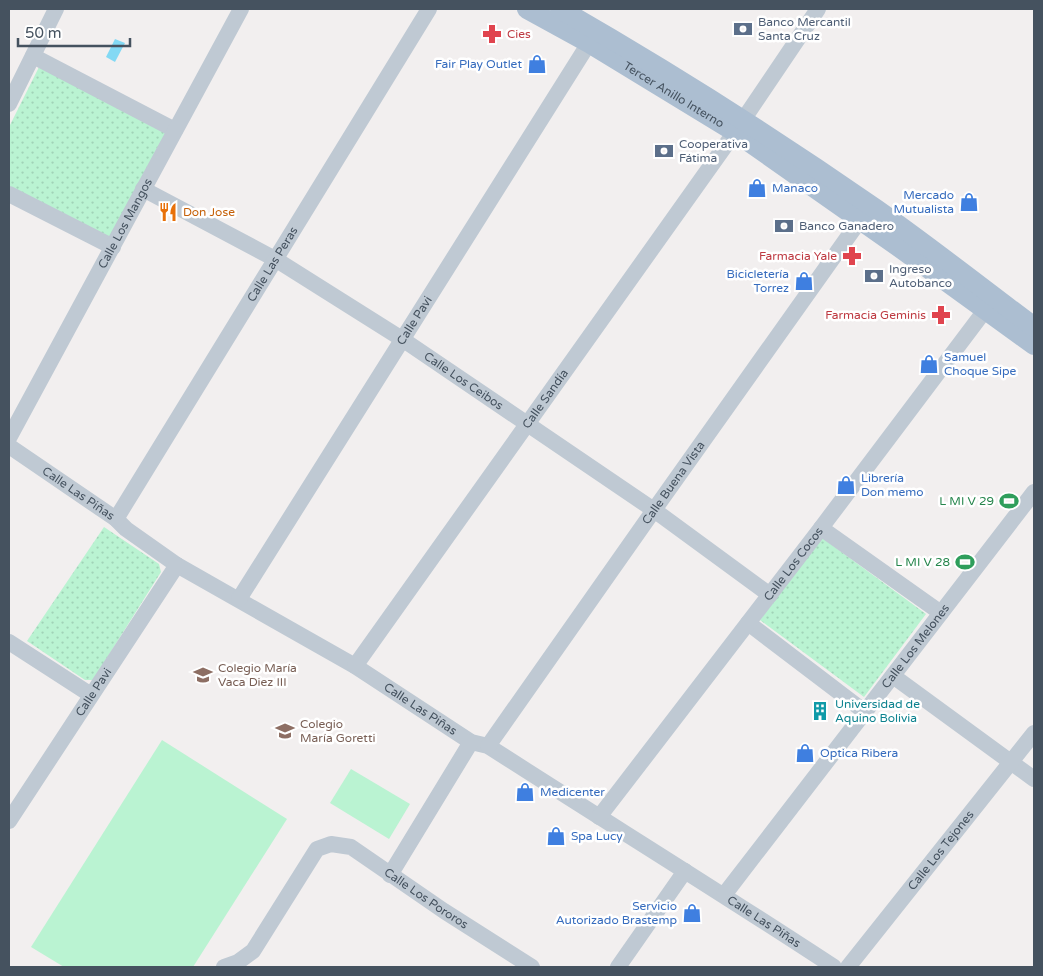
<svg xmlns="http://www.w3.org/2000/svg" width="1043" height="976" font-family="'Varela Round',sans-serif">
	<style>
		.grass { fill: #baf3d2 }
		.park { fill: url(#park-dots) }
		.water { fill: #83d9f4 }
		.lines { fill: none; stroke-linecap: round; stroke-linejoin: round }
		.minor { stroke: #bfc9d3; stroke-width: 16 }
		.major { stroke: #acbed1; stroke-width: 20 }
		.labels { text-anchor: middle; stroke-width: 5; stroke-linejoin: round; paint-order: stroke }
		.service-label { font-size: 12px; fill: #4e5e75; stroke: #fff; text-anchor: start }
		.health-label { font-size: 12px; fill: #be3a42; stroke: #fff; text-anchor: end }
		.shop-label { font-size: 12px; fill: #366cbe; stroke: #fff; text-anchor: start }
		.street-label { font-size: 12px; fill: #45525f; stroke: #fff }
		.food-label { font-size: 12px; fill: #c56008; stroke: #fff; text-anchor: start }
		.leisure-label { font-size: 12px; fill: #27864d; stroke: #fff; text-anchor: end }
		.education-label { font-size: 12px; fill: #785e54; stroke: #fff; text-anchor: start }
		.culture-label { font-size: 12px; fill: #0d838f; stroke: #fff; text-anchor: start }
	</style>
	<defs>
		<pattern id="park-dots" width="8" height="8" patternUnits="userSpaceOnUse" patternTransform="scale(1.25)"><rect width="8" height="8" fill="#baf3d2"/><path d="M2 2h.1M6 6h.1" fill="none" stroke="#a1d2b7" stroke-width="1.8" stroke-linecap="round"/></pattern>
	</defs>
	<rect width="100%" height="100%" fill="#f2efef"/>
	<g class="grass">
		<path d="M162 740 287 819 193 967H64L31 947Z"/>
		<path d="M351 769 410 804 389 839 330 803Z"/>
	</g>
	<g class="park">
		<path d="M39 67 167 131 114 241 9 188V127Z"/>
		<path d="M104 527 159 564 161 572 93 680H85L27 641Z"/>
		<path d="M821 537 926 614 864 697 760 620Z"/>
	</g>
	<path class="water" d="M115 39 125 43 115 62 106 57Z"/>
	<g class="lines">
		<g class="minor">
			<path d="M33 56 175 130"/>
			<path d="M9 104 56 9"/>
			<path id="s1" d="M143 189 275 259 402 339 654 510 770 595"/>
			<path d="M9 194 113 247"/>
			<path id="s2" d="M9 438 241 9"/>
			<path id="s3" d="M9 446 116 519 126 529 177 565 355 666 471 742 488 746C603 820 720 892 834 967"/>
			<path id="s4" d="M116 519 429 9"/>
			<path d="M821 528 941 613"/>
			<path id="s5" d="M239 599 589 43"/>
			<path d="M748 623 865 712"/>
			<path d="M9 642 91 695"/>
			<path id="s6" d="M355 666 735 132 818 9"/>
			<path d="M893 676 1034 779"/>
			<path id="s7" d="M488 746 654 510 860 220"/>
			<path id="s8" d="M599 817 821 528 986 309"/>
			<path id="s9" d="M9 821 177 565"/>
			<path d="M390 875 471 742"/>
			<path id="s10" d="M724 895 1034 492"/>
			<path id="s11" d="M224 967 238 962 253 951 317 849 331 844 351 847 444 911 532 967"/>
			<path d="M618 967 685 871"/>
			<path id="s12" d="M848 967 1034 733"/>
		</g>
		<g class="major">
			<path id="s13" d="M527 9 589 43 735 132 903 250 1034 345"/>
			<path d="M560 9C668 71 774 138 876 209 930 247 982 288 1034 327"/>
		</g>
	</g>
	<defs>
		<g id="bank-bare" transform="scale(1.5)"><path d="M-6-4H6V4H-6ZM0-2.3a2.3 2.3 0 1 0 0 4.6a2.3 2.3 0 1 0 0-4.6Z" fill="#5c6f8a" stroke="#fff" stroke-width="2.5" paint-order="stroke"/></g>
		<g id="pharmacy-bare" transform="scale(1.5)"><path d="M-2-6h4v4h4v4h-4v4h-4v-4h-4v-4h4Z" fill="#e0444e" stroke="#fff" stroke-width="2.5" paint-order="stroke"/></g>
		<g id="shop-bare" transform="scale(1.5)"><path d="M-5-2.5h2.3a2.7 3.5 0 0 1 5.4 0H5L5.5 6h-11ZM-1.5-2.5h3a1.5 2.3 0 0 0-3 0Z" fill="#3f7fe0" stroke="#fff" stroke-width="2.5" paint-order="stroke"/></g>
		<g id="restaurant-bare" transform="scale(1.5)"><path d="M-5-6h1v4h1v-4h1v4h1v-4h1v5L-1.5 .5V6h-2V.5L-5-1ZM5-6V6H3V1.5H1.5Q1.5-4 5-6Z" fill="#e8710a" stroke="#fff" stroke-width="2.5" paint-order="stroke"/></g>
		<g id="stadium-bare" transform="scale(1.5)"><path d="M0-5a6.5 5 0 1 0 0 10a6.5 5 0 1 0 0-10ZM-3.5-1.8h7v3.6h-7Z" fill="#2e9e5b" stroke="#fff" stroke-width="2.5" paint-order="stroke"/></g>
		<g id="school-bare" transform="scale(1.5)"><path d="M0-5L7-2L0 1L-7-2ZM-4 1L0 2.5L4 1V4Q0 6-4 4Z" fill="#8d6e63" stroke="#fff" stroke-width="2.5" paint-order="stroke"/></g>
		<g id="building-bare" transform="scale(1.5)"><path d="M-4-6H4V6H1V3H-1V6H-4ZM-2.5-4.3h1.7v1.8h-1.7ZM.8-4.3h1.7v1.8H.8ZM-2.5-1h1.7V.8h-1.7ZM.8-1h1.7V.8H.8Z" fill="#0f9aa8" stroke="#fff" stroke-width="2.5" paint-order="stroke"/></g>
	</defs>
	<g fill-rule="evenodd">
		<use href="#bank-bare" x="743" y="29"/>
		<use href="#pharmacy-bare" x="492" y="34"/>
		<use href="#shop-bare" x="537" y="64"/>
		<use href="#bank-bare" x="664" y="151"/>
		<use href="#shop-bare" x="757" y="188"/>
		<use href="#shop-bare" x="969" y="202"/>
		<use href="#restaurant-bare" x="168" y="212"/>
		<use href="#bank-bare" x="784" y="226"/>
		<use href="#pharmacy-bare" x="852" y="256"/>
		<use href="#bank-bare" x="874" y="276"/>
		<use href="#shop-bare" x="804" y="281"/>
		<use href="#pharmacy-bare" x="941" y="315"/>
		<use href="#shop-bare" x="929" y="364"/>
		<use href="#shop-bare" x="846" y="485"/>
		<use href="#stadium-bare" x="1009" y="501"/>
		<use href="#stadium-bare" x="965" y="562"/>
		<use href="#school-bare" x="203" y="675"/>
		<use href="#building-bare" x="820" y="711"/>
		<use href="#school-bare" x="285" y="731"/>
		<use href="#shop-bare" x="805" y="753"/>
		<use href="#shop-bare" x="525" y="792"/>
		<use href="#shop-bare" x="556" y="836"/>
		<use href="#shop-bare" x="692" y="913"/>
	</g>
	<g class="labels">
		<g class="service-label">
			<text x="758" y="26">Banco Mercantil<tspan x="758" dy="14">Santa Cruz</tspan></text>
			<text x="679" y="148">Cooperativa<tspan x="679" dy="14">Fátima</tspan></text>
			<text x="799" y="230">Banco Ganadero</text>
			<text x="889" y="273">Ingreso<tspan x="889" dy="14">Autobanco</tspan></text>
		</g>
		<g class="health-label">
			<text x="507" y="38" text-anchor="start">Cies</text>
			<text x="837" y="260">Farmacia Yale</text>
			<text x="926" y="319">Farmacia Geminis</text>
		</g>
		<g class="shop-label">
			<text x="522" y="68" text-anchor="end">Fair Play Outlet</text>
			<text x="772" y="192">Manaco</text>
			<text x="954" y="199" text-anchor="end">Mercado<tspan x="954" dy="14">Mutualista</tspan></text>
			<text x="789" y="278" text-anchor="end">Bicicletería<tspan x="789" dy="14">Torrez</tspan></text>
			<text x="944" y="361">Samuel<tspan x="944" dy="14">Choque Sipe</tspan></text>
			<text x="861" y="482">Librería<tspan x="861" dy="14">Don memo</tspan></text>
			<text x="820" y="757">Optica Ribera</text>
			<text x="540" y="796">Medicenter</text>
			<text x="571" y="840">Spa Lucy</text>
			<text x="677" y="910" text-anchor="end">Servicio<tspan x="677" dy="14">Autorizado Brastemp</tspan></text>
		</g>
		<g class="street-label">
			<text dy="4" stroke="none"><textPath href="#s13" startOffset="170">Tercer Anillo Interno</textPath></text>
			<text dy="4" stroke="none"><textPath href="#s2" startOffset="244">Calle Los Mangos</textPath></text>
			<text dy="4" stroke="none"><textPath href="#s4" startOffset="299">Calle Las Peras</textPath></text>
			<text dy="4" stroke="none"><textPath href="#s5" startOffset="329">Calle Pavi</textPath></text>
			<text dy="4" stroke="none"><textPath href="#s1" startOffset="374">Calle Los Ceibos</textPath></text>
			<text dy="4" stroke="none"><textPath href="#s6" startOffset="328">Calle Sandía</textPath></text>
			<text dy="4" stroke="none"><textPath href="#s7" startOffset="322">Calle Buena Vista</textPath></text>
			<text dy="4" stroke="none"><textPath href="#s3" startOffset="84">Calle Las Piñas</textPath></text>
			<text dy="4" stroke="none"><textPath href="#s8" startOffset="319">Calle Los Cocos</textPath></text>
			<text dy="4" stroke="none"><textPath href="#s10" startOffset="314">Calle Los Melones</textPath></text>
			<text dy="4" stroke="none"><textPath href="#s9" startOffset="154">Calle Pavi</textPath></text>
			<text dy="4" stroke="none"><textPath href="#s3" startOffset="489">Calle Las Piñas</textPath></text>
			<text dy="4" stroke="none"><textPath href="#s12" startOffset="149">Calle Los Tejones</textPath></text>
			<text dy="4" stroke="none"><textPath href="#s11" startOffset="280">Calle Los Pororos</textPath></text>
			<text dy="4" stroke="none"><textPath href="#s3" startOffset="894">Calle Las Piñas</textPath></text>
		</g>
		<g class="food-label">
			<text x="183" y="216">Don Jose</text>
		</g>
		<g class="leisure-label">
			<text x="994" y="505">L MI V 29</text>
			<text x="950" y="566">L MI V 28</text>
		</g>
		<g class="education-label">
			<text x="218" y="672">Colegio María<tspan x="218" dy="14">Vaca Diez III</tspan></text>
			<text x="300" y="728">Colegio<tspan x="300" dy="14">María Goretti</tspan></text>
		</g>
		<g class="culture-label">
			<text x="835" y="708">Universidad de<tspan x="835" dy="14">Aquino Bolivia</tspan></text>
		</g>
	</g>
	<rect width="1043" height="976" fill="none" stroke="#45525f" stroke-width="20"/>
	<path d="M18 38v8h112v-8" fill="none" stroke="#45525f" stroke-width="2.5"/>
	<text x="25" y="38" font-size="15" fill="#45525f" stroke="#ffffff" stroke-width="4" paint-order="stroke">50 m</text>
</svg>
